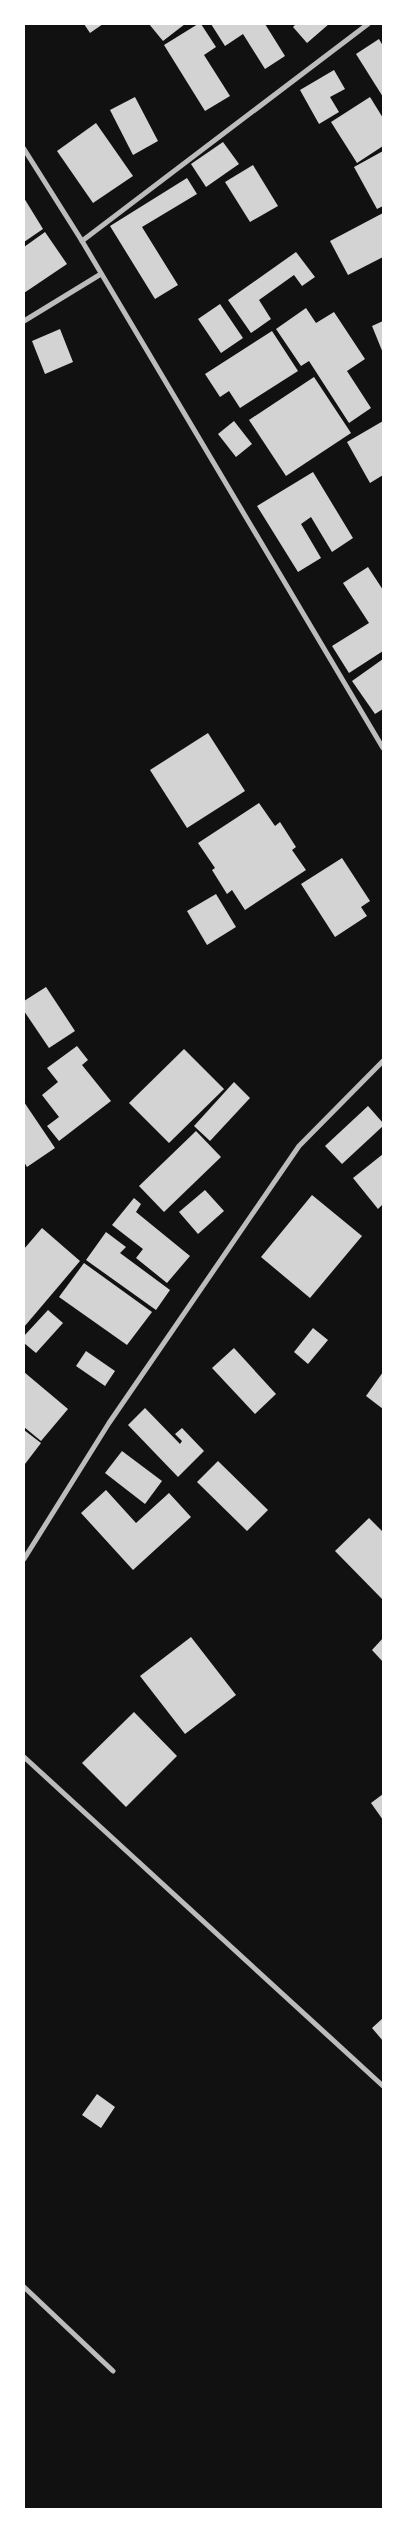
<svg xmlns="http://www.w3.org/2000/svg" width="407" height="2533" font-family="'Nunito Sans',sans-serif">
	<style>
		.building { fill: #d3d3d3 }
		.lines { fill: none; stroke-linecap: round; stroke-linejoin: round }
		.minor { stroke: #bcbcbc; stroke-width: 5 }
	</style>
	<rect width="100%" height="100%" fill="#111"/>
	<g class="building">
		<path d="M84 24H103L90 33Z"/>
		<path d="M149 24H185L163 41Z"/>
		<path d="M198 24H201L216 47 204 55 230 96 205 111 164 45Z"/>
		<path d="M211 24H265L285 56 265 69 243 34 225 46Z"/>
		<path d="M296 24H329L307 43 293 27Z"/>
		<path d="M379 39 383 46V97L356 54Z"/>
		<path d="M334 70 345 89 330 97 339 112 319 124 300 90Z"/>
		<path d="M135 97 158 141 133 155 110 110Z"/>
		<path d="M370 97 383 118V146L357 163 331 122Z"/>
		<path d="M96 123 133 176 93 203 57 151Z"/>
		<path d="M223 142 239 164 206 187 191 164Z"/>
		<path d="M383 151V206L377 209 354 167Z"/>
		<path d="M253 165 278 206 250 222 225 182Z"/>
		<path d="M187 178 197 194 142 227 178 285 155 299 110 226Z"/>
		<path d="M24 198 43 229 24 242Z"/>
		<path d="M383 213V257L348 275 330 241Z"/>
		<path d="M45 232 67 264 24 293V247Z"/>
		<path d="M296 252 315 277 302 286 294 275 259 300 271 319 251 333 228 300Z"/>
		<path d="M220 304 243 338 221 353 198 319Z"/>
		<path d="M306 308 316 323 334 312 365 359 347 371 371 408 349 423 309 361 301 366 276 329Z"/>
		<path d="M383 321V353L372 326Z"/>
		<path d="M60 329 73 362 45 374 32 341Z"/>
		<path d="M272 331 298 371 240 408 229 391 220 397 205 374Z"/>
		<path d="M314 377 351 433 286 476 249 420Z"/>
		<path d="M234 421 252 444 236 457 218 434Z"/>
		<path d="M383 421V475L370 483 347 442Z"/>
		<path d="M313 472 353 538 332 552 311 517 301 524 321 558 298 572 257 506Z"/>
		<path d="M368 567 383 590V651L349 673 332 646 369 623 343 583Z"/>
		<path d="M383 659V709L375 714 352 681Z"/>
		<path d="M208 733 245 791 187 828 150 770Z"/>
		<path d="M259 803 275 826 280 822 296 847 292 850 306 870 245 910 232 890 227 894 212 870 215 868 198 843Z"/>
		<path d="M342 858 370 901 361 907 367 916 335 937 301 884Z"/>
		<path d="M216 894 236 927 207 945 187 911Z"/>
		<path d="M46 987 75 1031 49 1048 24 1011V1001Z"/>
		<path d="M77 1046 88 1060 82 1065 111 1101 59 1141 47 1126 59 1117 42 1095 58 1082 47 1068Z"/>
		<path d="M184 1049 224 1089 169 1143 129 1103Z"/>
		<path d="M234 1082 250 1098 210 1141 194 1126Z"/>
		<path d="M24 1102 55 1148 27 1167 24 1162Z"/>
		<path d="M368 1106 383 1123V1126L342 1164 325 1146Z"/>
		<path d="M196 1131 221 1157 164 1212 139 1186Z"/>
		<path d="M383 1154V1204L378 1209 353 1178Z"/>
		<path d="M205 1190 224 1211 198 1234 179 1212Z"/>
		<path d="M312 1195 362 1236 310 1298 261 1257Z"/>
		<path d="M134 1198 141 1204 136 1212 190 1256 167 1283 136 1258 143 1249 112 1225Z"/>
		<path d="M42 1228 80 1261 24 1327V1249Z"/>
		<path d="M106 1232 126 1247 120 1253 170 1290 156 1310 86 1260Z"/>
		<path d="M84 1263 152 1312 127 1345 59 1297Z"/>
		<path d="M48 1310 63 1323 36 1353 24 1343V1336Z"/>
		<path d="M313 1328 328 1340 308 1364 294 1352Z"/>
		<path d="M234 1348 276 1394 255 1414 212 1368Z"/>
		<path d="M86 1351 115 1371 105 1386 76 1366Z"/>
		<path d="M24 1372 68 1409 41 1441 24 1427Z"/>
		<path d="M383 1372V1409L366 1396Z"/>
		<path d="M145 1408 180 1444 182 1441 175 1434 182 1428 204 1451 178 1477 128 1425Z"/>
		<path d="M24 1430 41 1443 25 1464 24 1463Z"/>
		<path d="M122 1451 162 1481 145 1504 105 1473Z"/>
		<path d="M218 1461 268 1510 247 1531 197 1482Z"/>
		<path d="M106 1490 136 1523 169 1493 191 1517 133 1570 81 1513Z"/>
		<path d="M369 1518 383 1532V1600L335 1551Z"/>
		<path d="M191 1637 236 1695 185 1734 140 1676Z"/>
		<path d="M383 1638V1662L372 1650Z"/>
		<path d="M134 1712 177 1756 126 1807 82 1763Z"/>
		<path d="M383 1794V1820L371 1803Z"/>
		<path d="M383 2018V2041L372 2028Z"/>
		<path d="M97 2094 115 2107 101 2128 82 2115Z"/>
	</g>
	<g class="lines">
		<g class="minor">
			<path d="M24 149 82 241 383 748"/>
			<path d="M82 241 368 24"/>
			<path d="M24 321 101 274"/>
			<path d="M24 1559 109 1423 299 1146 383 1061"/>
			<path d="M24 1757 383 2086"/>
			<path d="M24 2287 113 2371"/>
		</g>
	</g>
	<rect width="407" height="2533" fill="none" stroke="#ffffff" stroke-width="50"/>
</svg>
